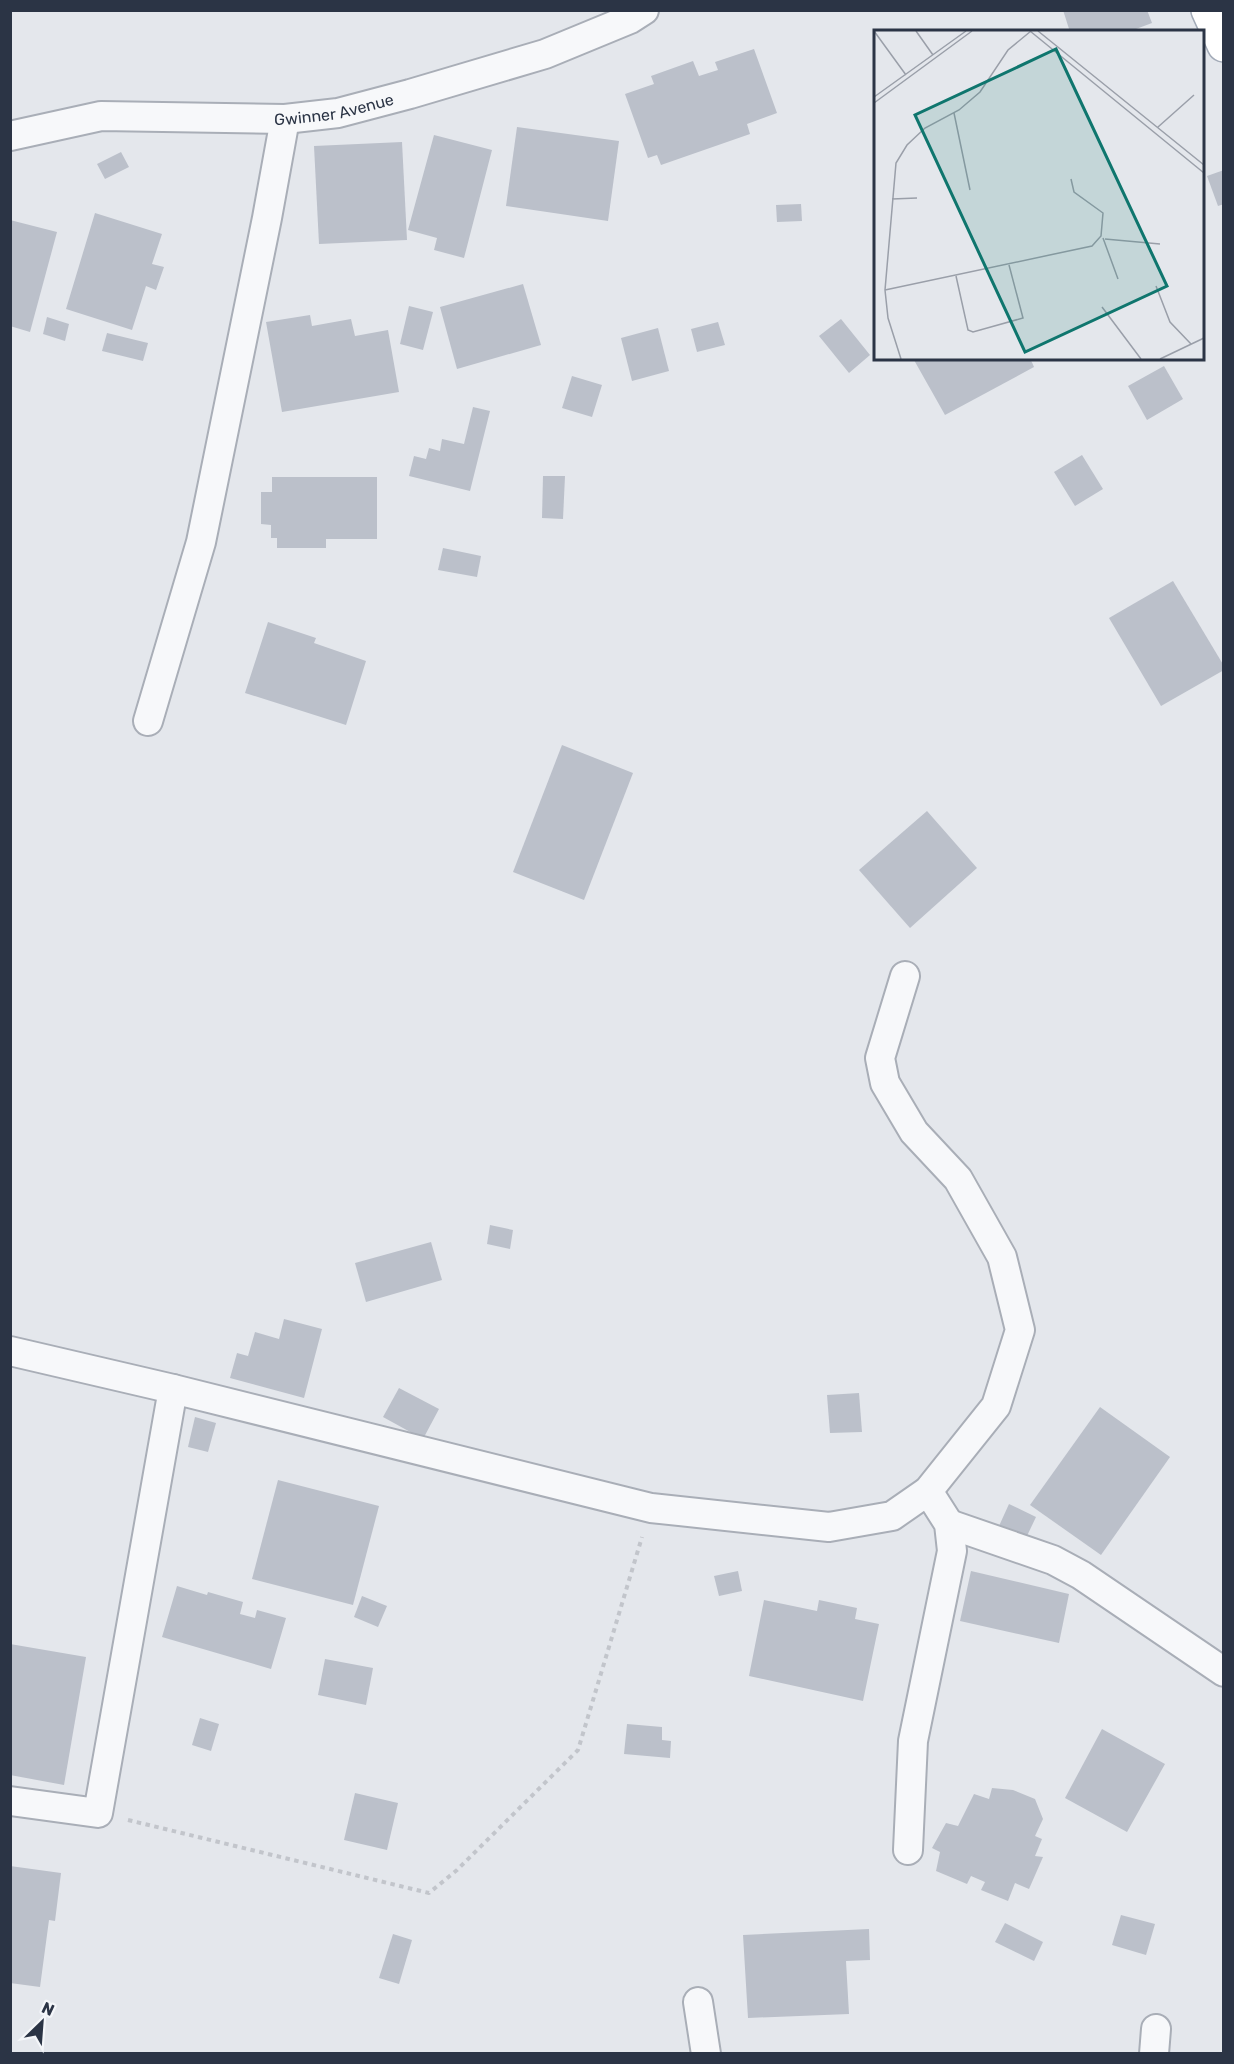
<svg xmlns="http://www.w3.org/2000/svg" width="1234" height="2064" font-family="Rubik,sans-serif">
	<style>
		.building { fill: #bbc0ca }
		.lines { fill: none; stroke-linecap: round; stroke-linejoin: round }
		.street-casing { stroke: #a9aeb7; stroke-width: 32 }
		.primary-casing { stroke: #a3abb8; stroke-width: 36 }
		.path { stroke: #c2c5cb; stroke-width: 4; stroke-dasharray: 4.5 4.5; stroke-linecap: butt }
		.street { stroke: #f7f8fa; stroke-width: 28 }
		.primary { stroke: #fff; stroke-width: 33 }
		.labels { text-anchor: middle; stroke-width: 4.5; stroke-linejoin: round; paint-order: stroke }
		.street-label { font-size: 16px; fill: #2b3445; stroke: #f4f6f9 }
		.inset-road { fill: none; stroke: #9a9fa9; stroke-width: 1.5 }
		.view { fill: #0f766e; fill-opacity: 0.15; stroke: #0f766e; stroke-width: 3 }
		.inset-edge { fill: none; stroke: #2b3445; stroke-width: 3 }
	</style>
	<rect width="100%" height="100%" fill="#e4e7ec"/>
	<g class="building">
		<path d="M1063 10H1147L1152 23 1128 32H1070Z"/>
		<path d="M754 49 777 113 747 124 750 134 661 165 657 155 648 158 625 94 654 84 651 76 693 61 699 76 718 70 715 62Z"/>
		<path d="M517 127 619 141 608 221 506 206Z"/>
		<path d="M434 135 492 150 464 258 434 250 437 238 408 230Z"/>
		<path d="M402 142 407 240 319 244 314 146Z"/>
		<path d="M121 152 129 167 105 179 97 164Z"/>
		<path d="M1224 170V204L1218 206 1207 176Z"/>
		<path d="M801 204 802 221 777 222 776 205Z"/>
		<path d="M95 213 162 234 152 264 164 267 156 290 146 286 132 330 66 309Z"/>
		<path d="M10 220 57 232 30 332 10 326Z"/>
		<path d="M523 284 541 345 457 369 440 307Z"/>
		<path d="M409 306 433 312 423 350 400 344Z"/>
		<path d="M310 315 312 326 351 319 355 336 388 330 399 392 282 412 266 322Z"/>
		<path d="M47 317 69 324 65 341 43 334Z"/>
		<path d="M841 319 870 355 849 373 819 336Z"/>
		<path d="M718 322 725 345 697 352 691 329Z"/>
		<path d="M658 328 669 371 632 381 621 338Z"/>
		<path d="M107 333 148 343 143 361 102 351Z"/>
		<path d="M918 358H1030L1034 367 945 415 914 360Z"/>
		<path d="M1164 366 1183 399 1147 420 1128 386Z"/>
		<path d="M572 376 602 385 592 417 562 408Z"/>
		<path d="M473 407 490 411 470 491 409 476 414 456 426 459 429 448 440 451 442 439 464 444Z"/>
		<path d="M1082 455 1103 489 1075 506 1054 472Z"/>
		<path d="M543 476H565L563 519 542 518Z"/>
		<path d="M272 477H377V539H326V548H277V538H271V525L261 524V492H272Z"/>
		<path d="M443 548 481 556 477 577 438 570Z"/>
		<path d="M1173 581 1224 666V670L1161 706 1109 618Z"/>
		<path d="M268 622 316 638 314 643 366 661 346 725 245 693Z"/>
		<path d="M562 745 633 773 584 900 513 872Z"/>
		<path d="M927 811 977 868 910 928 859 870Z"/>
		<path d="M490 1225 513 1230 510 1249 487 1244Z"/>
		<path d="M431 1242 442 1280 366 1302 355 1263Z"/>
		<path d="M284 1319 322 1329 304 1398 230 1378 237 1353 248 1356 255 1332 279 1339Z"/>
		<path d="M399 1388 439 1409 423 1439 383 1417Z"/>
		<path d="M859 1393 862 1432 830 1433 827 1395Z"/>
		<path d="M1100 1407 1170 1457 1101 1555 1030 1505Z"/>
		<path d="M195 1417 216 1423 208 1452 188 1447Z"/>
		<path d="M278 1480 379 1506 353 1605 252 1579Z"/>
		<path d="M1009 1504 1036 1517 1026 1538 999 1526Z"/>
		<path d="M738 1571 742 1591 719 1596 714 1576Z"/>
		<path d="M971 1571 1069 1594 1059 1643 960 1621Z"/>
		<path d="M177 1586 207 1595 208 1592 243 1602 240 1614 255 1618 257 1610 286 1618 271 1669 162 1637Z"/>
		<path d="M362 1596 387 1606 378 1627 354 1617Z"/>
		<path d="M764 1600 817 1611 819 1600 857 1608 855 1619 879 1624 863 1701 749 1676Z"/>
		<path d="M10 1644 86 1657 64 1785 10 1775Z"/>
		<path d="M325 1659 373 1668 366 1705 318 1695Z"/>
		<path d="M200 1718 219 1724 211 1751 192 1745Z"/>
		<path d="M627 1724 662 1727V1740L671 1741 670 1758 624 1754Z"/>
		<path d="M1102 1729 1165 1764 1127 1832 1065 1798Z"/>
		<path d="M992 1788 1013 1790 1035 1799 1043 1819 1035 1836 1042 1839 1035 1856 1043 1857 1029 1889 1015 1883 1008 1901 981 1890 985 1882 971 1876 967 1884 936 1871 940 1852 932 1848 946 1823 958 1826 974 1794 989 1799Z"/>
		<path d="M355 1793 398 1803 387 1850 344 1840Z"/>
		<path d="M10 1866 61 1873 55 1921 49 1920 40 1987 10 1983Z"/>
		<path d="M1121 1915 1155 1924 1146 1955 1112 1945Z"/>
		<path d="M1005 1923 1043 1942 1034 1961 995 1942Z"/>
		<path d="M869 1929 870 1960 846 1961 849 2014 748 2018 743 1935Z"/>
		<path d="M393 1934 412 1940 399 1984 379 1978Z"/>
	</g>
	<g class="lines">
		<g class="street-casing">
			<g id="street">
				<path id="s1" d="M10 136 101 116 285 119 338 113 410 94 545 54 630 19 644 10"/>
				<path d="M148 721 201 542 267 218 285 119"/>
				<path d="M10 1351 173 1389 651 1508 829 1527 892 1516 928 1491 996 1406 1020 1330 1002 1257 958 1179 914 1132 885 1083 880 1058 905 976"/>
				<path d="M949 1524 1053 1560 1081 1575 1224 1672"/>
				<path d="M10 1801 98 1813 173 1389"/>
				<path d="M908 1850 913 1741 952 1551 949 1524 928 1491"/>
				<path d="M698 2002 706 2054"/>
				<path d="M1154 2054 1156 2029"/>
			</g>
		</g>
		<g class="primary-casing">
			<path id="primary" d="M1208 10 1224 45"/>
		</g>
		<path class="path" d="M128 1820 429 1893 457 1870 578 1750 642 1537"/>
		<use href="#street" class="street"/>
		<use href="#primary" class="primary"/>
	</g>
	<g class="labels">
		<g class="street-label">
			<text dy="6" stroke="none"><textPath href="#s1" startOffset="327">Gwinner Avenue</textPath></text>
		</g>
	</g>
	<g transform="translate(874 30)">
		<rect width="330" height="330" fill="#e4e7ec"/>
		<path class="inset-road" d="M0 1 32 45M42 1 59 25M156 1 330 143M164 1 330 135M0 67 92 1M0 73 98 1M80 83 96 160M284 97 320 65M18 169 43 168M229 208 244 249M231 209 286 214M82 246 94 300 99 302 149 288 135 235M282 256 296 292 317 314M11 260 218 216 227 206 229 183 200 162 197 149M228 277 267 329M27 329 14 288 11 260 22 133 33 115 51 98 85 80 106 62 134 20 157 1M286 329 330 308"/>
		<path class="view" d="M182 19 293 256 151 322 41 85Z"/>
		<rect width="330" height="330" class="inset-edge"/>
	</g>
	<rect width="1234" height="2064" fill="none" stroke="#2b3445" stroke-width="24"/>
	<g transform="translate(42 2022) rotate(25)" stroke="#f4f6f9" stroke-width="4.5" paint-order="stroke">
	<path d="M0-4.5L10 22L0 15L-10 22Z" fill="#2b3445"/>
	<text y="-9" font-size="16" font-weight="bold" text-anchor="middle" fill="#2b3445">N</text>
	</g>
</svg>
